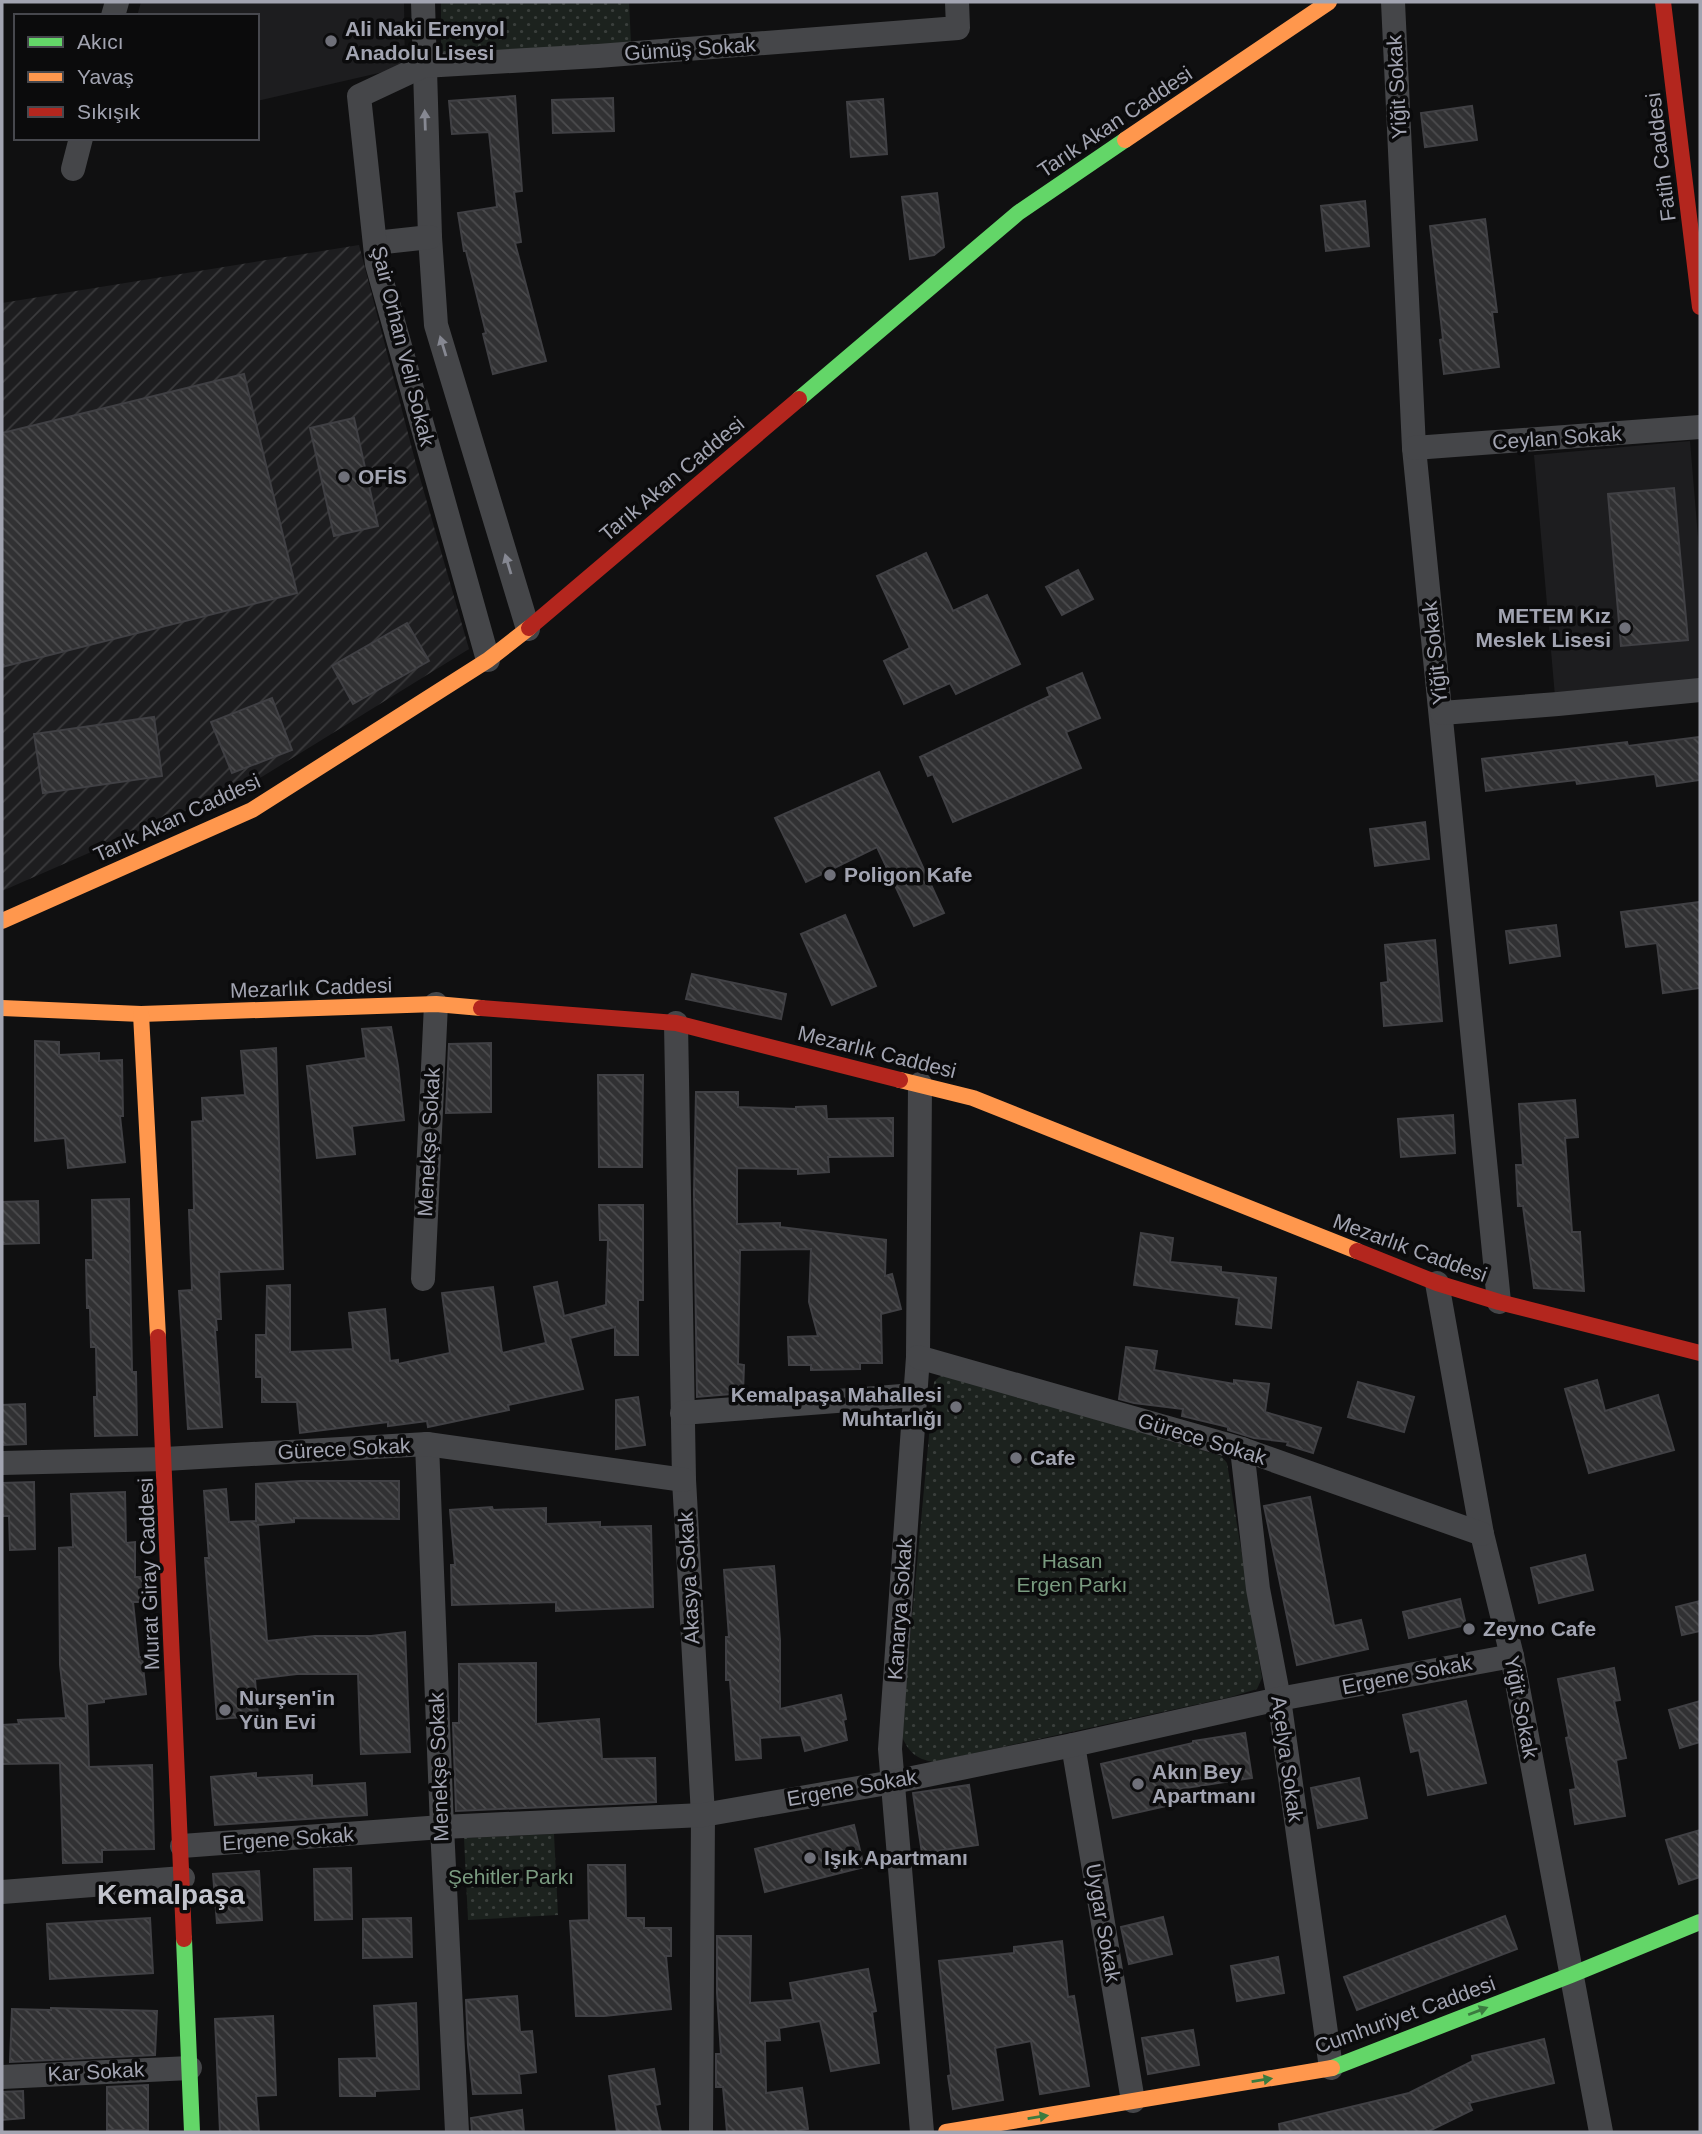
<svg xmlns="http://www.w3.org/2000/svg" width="1702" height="2134" font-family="Arial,sans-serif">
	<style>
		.built { fill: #1d1d1f }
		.industrial { fill: url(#industrial-furrows) }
		.park { fill: url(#park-dots) }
		.building { fill: url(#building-back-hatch); stroke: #404044; stroke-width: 2 }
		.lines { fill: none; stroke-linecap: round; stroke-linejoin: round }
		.street { stroke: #454649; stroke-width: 24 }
		.fast { stroke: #63d668; stroke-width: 16 }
		.slow { stroke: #ff974d; stroke-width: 16 }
		.jam { stroke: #b3261e; stroke-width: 16 }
		.oneway { fill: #868892 }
		.oneway2 { fill: #3b7b3f }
		.poi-dot { fill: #6f7079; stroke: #0b0b0c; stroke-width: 2.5 }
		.labels { text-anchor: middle; stroke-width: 7; stroke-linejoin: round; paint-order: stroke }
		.poi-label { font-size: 21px; font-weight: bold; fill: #a2a4b1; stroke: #0b0b0c; text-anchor: start }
		.street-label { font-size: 21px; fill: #a2a4b1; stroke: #0b0b0c }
		.park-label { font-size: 21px; fill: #7a9b80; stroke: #0b0b0c }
		.district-label { font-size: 28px; font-weight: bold; fill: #c2c4cd; stroke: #0b0b0c }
	</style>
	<defs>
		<pattern id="industrial-furrows" width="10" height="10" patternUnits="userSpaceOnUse" patternTransform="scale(1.75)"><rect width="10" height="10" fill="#1d1d1f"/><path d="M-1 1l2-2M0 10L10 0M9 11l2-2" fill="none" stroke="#3b3b3d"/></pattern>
		<pattern id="park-dots" width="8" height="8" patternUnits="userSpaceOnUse" patternTransform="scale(1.75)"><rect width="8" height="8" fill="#1c221e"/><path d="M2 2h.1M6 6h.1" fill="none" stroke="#3a3f3c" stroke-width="1.8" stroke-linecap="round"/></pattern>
		<pattern id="building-back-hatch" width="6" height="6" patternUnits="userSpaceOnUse" patternTransform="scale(1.75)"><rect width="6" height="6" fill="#313133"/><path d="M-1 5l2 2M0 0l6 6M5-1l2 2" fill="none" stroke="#4c4c4e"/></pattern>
	</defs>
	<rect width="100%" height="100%" fill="#101011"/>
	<g class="built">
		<path d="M141 2H404L405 67 257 101V16H137Z"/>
		<path d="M1690 441 1700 561V695L1556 708 1534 455Z"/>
	</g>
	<path class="industrial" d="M359 245 416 464 469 649 260 778 2 891V303Z"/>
	<g class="park">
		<path d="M441 2H629L631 43 441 54Z"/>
		<path d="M948 1374 1221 1456 1227 1463 1262 1678 1257 1689 1231 1697 934 1762C915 1759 909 1752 901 1735L934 1382 939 1377Z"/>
		<path d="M554 1834 558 1915 468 1920 464 1838Z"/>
	</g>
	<g class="building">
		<path d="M515 96 522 191 514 192 521 242 515 243 546 361 493 374 483 334 486 333 466 251H464L458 213 497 207 489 132 452 134 449 101Z"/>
		<path d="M613 98 614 131 553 133 552 100Z"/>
		<path d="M883 99 887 154 851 157 847 102Z"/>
		<path d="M1472 106 1477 140 1425 147 1421 113Z"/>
		<path d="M937 193 944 247 934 255 910 259 902 197Z"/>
		<path d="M1365 201 1369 246 1326 251 1321 206Z"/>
		<path d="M1485 219 1497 312H1492L1499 367 1444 374 1440 340 1443 339 1430 226Z"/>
		<path d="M244 374 297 593 2 667V433Z"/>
		<path d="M354 418 378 526 334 536 310 428Z"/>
		<path d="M1674 488 1688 640 1621 646 1608 494Z"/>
		<path d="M926 553 953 611 987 595 1020 664 956 694 950 683 904 704 884 661 910 648 877 576Z"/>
		<path d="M1078 570 1093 599 1062 615 1046 587Z"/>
		<path d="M407 623 429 661 353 704 332 666Z"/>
		<path d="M1082 673 1100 718 1066 732 1081 768 953 822 933 774 928 776 920 757 1050 696 1047 688Z"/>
		<path d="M272 698 292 750 232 773 211 722Z"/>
		<path d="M154 717 162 776 43 793 34 734Z"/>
		<path d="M1700 737V780L1657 786 1655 774 1577 784 1576 780 1486 791 1482 759 1627 742 1628 746Z"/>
		<path d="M879 772 944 913 914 926 877 847 806 882 775 818Z"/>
		<path d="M1425 822 1429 859 1375 866 1370 829Z"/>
		<path d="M1700 902V988L1663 993 1657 943 1626 947 1621 912Z"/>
		<path d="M845 915 876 986 832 1005 801 934Z"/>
		<path d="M1556 925 1560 956 1510 963 1506 931Z"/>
		<path d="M1435 940 1442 1021 1384 1026 1381 983 1388 982 1385 945Z"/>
		<path d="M692 974 786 994 781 1019 686 999Z"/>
		<path d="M391 1027 398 1066 404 1120 352 1126 355 1154 317 1158 307 1066 366 1058 362 1029Z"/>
		<path d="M35 1041 59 1042V1055L99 1053V1061L122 1060 123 1116H120L125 1162 68 1168 65 1138 35 1141Z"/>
		<path d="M491 1043V1112L446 1113 449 1044Z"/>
		<path d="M276 1048 283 1269 219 1272 221 1319H216L217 1330H215L222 1427 188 1429 179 1291 192 1290 189 1210H194L192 1122 203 1121 202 1098 245 1095 241 1051Z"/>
		<path d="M598 1075H643L642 1167H599Z"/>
		<path d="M696 1092H738V1107L796 1109V1107L826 1106 827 1119 893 1118V1156L828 1157 829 1172 798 1174V1169L737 1168V1224L780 1223V1227L886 1240 885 1276 892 1274 901 1309 881 1314 882 1363H860V1369L811 1370V1365H789L788 1337 818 1336 809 1302 811 1249 740 1250 738 1364 744 1365 743 1393 697 1397 694 1194Z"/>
		<path d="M1575 1100 1578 1137 1565 1138 1572 1232H1580L1584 1291 1534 1288 1523 1206H1518L1516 1165H1523L1519 1104Z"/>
		<path d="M1453 1115 1455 1153 1401 1157 1398 1119Z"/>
		<path d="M129 1199 132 1372H136L137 1435 95 1436 94 1397H97L96 1347H91L90 1308H87L86 1260H93L92 1200Z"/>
		<path d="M38 1201 39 1243 2 1244V1202Z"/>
		<path d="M599 1205H643V1300H638V1355H615V1327L570 1338 583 1389 508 1405 509 1410 428 1427 427 1421 388 1426V1422L300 1433 297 1402H262V1377H256V1335H266L267 1286 290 1285V1352L353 1349 349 1313 385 1309 390 1361 398 1360V1364L450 1353 442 1293 493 1287 502 1353 546 1343 534 1287 557 1282 564 1316 606 1305 608 1240H600Z"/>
		<path d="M1141 1233 1173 1238 1170 1262 1221 1267V1272L1276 1278 1271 1328 1236 1324 1239 1298 1134 1285Z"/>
		<path d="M1126 1347 1157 1351 1154 1370 1234 1384V1380L1269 1384 1265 1412 1321 1428 1313 1453 1287 1445 1288 1442 1254 1438 1228 1430V1427L1182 1416 1183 1409 1134 1403 1119 1399Z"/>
		<path d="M1597 1380 1605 1411 1658 1395 1674 1450 1589 1473 1565 1389Z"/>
		<path d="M1358 1382 1414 1397 1404 1432 1348 1417Z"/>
		<path d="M638 1397 645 1445 616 1449V1400Z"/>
		<path d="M25 1404 26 1444 2 1445V1405Z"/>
		<path d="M301 1481H399V1519L294 1518V1522L258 1525 267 1641 315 1636H371L405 1632 410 1752 361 1754 358 1674H297L255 1679 258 1716 217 1719 205 1558H209L204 1491 226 1489 229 1522 256 1521V1484Z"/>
		<path d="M34 1482 35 1549 10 1550 9 1516H2V1483Z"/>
		<path d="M125 1492 126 1543 135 1542V1577H144V1602H133L139 1657H142L146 1694 104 1699V1702L87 1704 89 1767 152 1765 154 1849 102 1850V1862L63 1863 60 1763 2 1764V1725L19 1724 18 1720 66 1718 60 1665 59 1548 73 1547 71 1494Z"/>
		<path d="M1310 1497 1334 1626 1361 1620 1368 1649 1297 1665 1264 1506Z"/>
		<path d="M492 1507 493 1510 546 1508V1524L600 1522V1527L651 1526 653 1607 556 1611V1602L452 1605 451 1565H455L450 1510Z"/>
		<path d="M1585 1555 1593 1590 1539 1603 1531 1568Z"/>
		<path d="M774 1566 780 1640V1709L841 1695 846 1719 843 1720 847 1740 805 1751 801 1735 760 1738 761 1758 736 1760 730 1680H726V1637H729L724 1570Z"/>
		<path d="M1460 1599 1466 1625 1409 1638 1403 1612Z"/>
		<path d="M1700 1601V1631L1682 1635 1676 1607Z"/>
		<path d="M536 1663V1724L599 1719 602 1759 655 1758 656 1802 456 1811 453 1723H459V1664Z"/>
		<path d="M1614 1668 1620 1700 1614 1701 1626 1758 1616 1760 1625 1816 1575 1824 1570 1790 1576 1789 1566 1738 1569 1737 1558 1679Z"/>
		<path d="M1466 1701 1486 1783 1428 1795 1419 1750 1411 1752 1403 1715Z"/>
		<path d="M1700 1701V1742L1680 1748 1669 1710Z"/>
		<path d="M1245 1733 1252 1778 1172 1790 1175 1804 1113 1818 1101 1764 1193 1743V1741Z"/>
		<path d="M256 1773V1778L312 1775V1786L365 1783 367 1815 215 1825 211 1777Z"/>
		<path d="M1359 1778 1367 1818 1318 1828 1311 1788Z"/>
		<path d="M969 1785 978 1845 922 1853 913 1793Z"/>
		<path d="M854 1825 864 1867 765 1892 755 1849Z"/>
		<path d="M1700 1830V1877L1679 1884 1666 1840Z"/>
		<path d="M588 1865H625L626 1918H644V1928H671V1956H666L671 2009 604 2016H576L570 1921 589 1920Z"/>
		<path d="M351 1868 352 1919 315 1920 314 1869Z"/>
		<path d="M259 1871 262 1920 217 1923 213 1874Z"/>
		<path d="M1505 1916 1517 1949 1357 2010 1344 1977Z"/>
		<path d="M1163 1917 1172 1954 1129 1964 1121 1927Z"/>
		<path d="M150 1918 153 1973 50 1979 47 1924Z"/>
		<path d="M411 1918 412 1957 363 1958V1919Z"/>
		<path d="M717 1936H751L750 2003 793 2000 790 1983 868 1969 876 2011 872 2012 879 2063 831 2071 820 2021 779 2028 780 2040 765 2041 766 2093 802 2088 808 2129 787 2132H727L723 2087H716V2054H721L717 1993Z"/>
		<path d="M1062 1941 1068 1997 1074 1996 1089 2086 1040 2094 1031 2041 995 2048 1003 2100 953 2109 948 2076 951 2075 939 1961 1014 1953V1947Z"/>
		<path d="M1278 1957 1284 1993 1237 2001 1231 1966Z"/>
		<path d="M517 1996 520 2032 532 2031 536 2072 519 2074 521 2093 473 2094 468 2046 466 2000Z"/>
		<path d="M416 2003 419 2089 375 2091V2096H340L339 2059 377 2058 374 2006Z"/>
		<path d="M51 2008 157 2011 155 2055 10 2062 12 2009 51 2010Z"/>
		<path d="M273 2016 276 2095 256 2096 259 2132H220L215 2019Z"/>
		<path d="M1193 2030 1199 2065 1148 2074 1142 2038Z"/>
		<path d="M1544 2039 1554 2083 1469 2103 1472 2110 1427 2132H1280L1279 2124 1409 2093 1473 2061 1472 2056Z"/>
		<path d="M654 2069 660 2104 655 2105 661 2132H617L609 2076Z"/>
		<path d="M148 2085V2130H107V2087Z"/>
		<path d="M23 2091 24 2118 2 2120V2092Z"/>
		<path d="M522 2110 524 2132H472L471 2118Z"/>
	</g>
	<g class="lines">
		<g class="street">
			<path d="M423 2 430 237 436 325 528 629"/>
			<path d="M1393 2 1414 448 1499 1302"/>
			<path d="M113 16 117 2"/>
			<path d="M73 169 81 138"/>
			<path d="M375 243 430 237"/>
			<path d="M1414 448 1700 427"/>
			<path d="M488 660 377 264 359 96 423 66 598 56 958 28 957 2"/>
			<path d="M1442 713 1558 704 1700 690"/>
			<path d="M676 1023 684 1480 703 1815 701 2132"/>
			<path d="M920 1084 918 1357 890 1749 922 2132"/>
			<path d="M423 1279 436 1004"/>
			<path d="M1437 1283 1482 1534 1512 1656 1601 2132"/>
			<path d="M918 1357 1242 1449 1482 1534"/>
			<path d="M682 1413 915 1395"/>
			<path d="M427 1444 442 1827 457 2132"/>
			<path d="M1242 1449 1258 1589 1279 1699 1331 2068"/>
			<path d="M2 1463 165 1459 427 1444 684 1480"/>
			<path d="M1073 1745 1133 2101"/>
			<path d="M182 1846 442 1827 703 1815 893 1782 1073 1745 1279 1699 1512 1656"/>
			<path d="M2 1892 183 1878"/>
			<path d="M2 2077 190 2068"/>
		</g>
		<g class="fast">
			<path d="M799 399 1018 213 1125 140"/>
			<path d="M184 1939 192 2132"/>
			<path d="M1332 2068 1571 1975 1700 1922"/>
		</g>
		<g class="slow">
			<path d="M1125 140 1329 2"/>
			<path d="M2 921 252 810 488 660 529 628"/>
			<path d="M2 1008 141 1014 436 1004 481 1008"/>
			<path d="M141 1014 158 1337"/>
			<path d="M900 1080 973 1098 1357 1251"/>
			<path d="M946 2132 1332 2068"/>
		</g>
		<g class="jam">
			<path d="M1663 2 1700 307"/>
			<path d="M529 628 799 399"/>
			<path d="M481 1008 676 1023 900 1080"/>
			<path d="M1357 1251 1437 1283 1499 1302 1700 1353"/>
			<path d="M158 1337 184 1939"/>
		</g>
	</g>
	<defs><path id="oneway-solid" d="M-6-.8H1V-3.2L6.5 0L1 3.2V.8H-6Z" transform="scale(1.75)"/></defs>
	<g class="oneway">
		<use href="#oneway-solid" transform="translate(425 120) rotate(-92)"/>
		<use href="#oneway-solid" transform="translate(443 346) rotate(-107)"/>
		<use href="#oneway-solid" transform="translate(508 564) rotate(-107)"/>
	</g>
	<g class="oneway2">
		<use href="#oneway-solid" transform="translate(1478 2011) rotate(-21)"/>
		<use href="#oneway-solid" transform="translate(1262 2080) rotate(-9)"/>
		<use href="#oneway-solid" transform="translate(1038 2117) rotate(-9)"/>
	</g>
	<g class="poi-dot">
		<circle cx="331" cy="41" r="7"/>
		<circle cx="344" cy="477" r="7"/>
		<circle cx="1625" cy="628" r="7"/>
		<circle cx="830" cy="875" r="7"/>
		<circle cx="956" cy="1407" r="7"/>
		<circle cx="1016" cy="1458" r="7"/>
		<circle cx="1469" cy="1629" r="7"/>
		<circle cx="225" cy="1710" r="7"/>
		<circle cx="1138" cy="1784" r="7"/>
		<circle cx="810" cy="1858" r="7"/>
	</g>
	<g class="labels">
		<g class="poi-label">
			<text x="345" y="36">Ali Naki Erenyol<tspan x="345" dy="24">Anadolu Lisesi</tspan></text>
			<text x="358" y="484">OFİS</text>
			<text x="1611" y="623" text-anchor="end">METEM Kız<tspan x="1611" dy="24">Meslek Lisesi</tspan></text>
			<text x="844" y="882">Poligon Kafe</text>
			<text x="942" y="1402" text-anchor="end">Kemalpaşa Mahallesi<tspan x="942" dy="24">Muhtarlığı</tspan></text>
			<text x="1030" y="1465">Cafe</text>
			<text x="1483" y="1636">Zeyno Cafe</text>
			<text x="239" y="1705">Nurşen'in<tspan x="239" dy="24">Yün Evi</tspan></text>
			<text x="1152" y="1779">Akın Bey<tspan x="1152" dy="24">Apartmanı</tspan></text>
			<text x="824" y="1865">Işık Apartmanı</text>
		</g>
		<g class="street-label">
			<text transform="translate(690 49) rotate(-4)" y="7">Gümüş Sokak</text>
			<text transform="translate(1397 87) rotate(-93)" y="7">Yiğit Sokak</text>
			<text transform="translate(1115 122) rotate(-34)" y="7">Tarık Akan Caddesi</text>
			<text transform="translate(1661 157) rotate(-97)" y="7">Fatih Caddesi</text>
			<text transform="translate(403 346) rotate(76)" y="7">Şair Orhan Veli Sokak</text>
			<text transform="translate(1557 438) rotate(-4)" y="7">Ceylan Sokak</text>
			<text transform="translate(672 479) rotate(-40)" y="7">Tarık Akan Caddesi</text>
			<text transform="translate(1435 653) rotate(-96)" y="7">Yiğit Sokak</text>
			<text transform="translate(177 818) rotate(-25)" y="7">Tarık Akan Caddesi</text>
			<text transform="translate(311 988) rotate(-2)" y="7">Mezarlık Caddesi</text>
			<text transform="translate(877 1052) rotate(14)" y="7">Mezarlık Caddesi</text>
			<text transform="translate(429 1142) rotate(-87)" y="7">Menekşe Sokak</text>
			<text transform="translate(1410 1248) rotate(20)" y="7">Mezarlık Caddesi</text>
			<text transform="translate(1202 1439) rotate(17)" y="7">Gürece Sokak</text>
			<text transform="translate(344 1449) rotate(-3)" y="7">Gürece Sokak</text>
			<text transform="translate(149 1574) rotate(-92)" y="7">Murat Giray Caddesi</text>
			<text transform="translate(689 1578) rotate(-93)" y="7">Akasya Sokak</text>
			<text transform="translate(900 1609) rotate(-86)" y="7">Kanarya Sokak</text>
			<text transform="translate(1407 1675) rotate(-11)" y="7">Ergene Sokak</text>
			<text transform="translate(1521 1707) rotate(79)" y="7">Yiğit Sokak</text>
			<text transform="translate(1287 1759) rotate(82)" y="7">Açelya Sokak</text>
			<text transform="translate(439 1767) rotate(-92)" y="7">Menekşe Sokak</text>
			<text transform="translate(852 1788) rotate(-10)" y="7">Ergene Sokak</text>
			<text transform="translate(288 1839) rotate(-4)" y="7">Ergene Sokak</text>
			<text transform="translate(1103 1923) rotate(80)" y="7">Uygar Sokak</text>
			<text transform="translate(1405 2015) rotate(-20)" y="7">Cumhuriyet Caddesi</text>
			<text transform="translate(96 2072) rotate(-3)" y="7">Kar Sokak</text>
		</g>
		<g class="park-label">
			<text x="1072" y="1568">Hasan<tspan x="1072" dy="24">Ergen Parkı</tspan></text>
			<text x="511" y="1884">Şehitler Parkı</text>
		</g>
		<g class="district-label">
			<text x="171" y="1904">Kemalpaşa</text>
		</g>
	</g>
	<rect width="1702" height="2134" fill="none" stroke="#a2a4b1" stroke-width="7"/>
	<rect x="14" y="14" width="245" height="126" fill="#0b0b0c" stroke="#47484e" stroke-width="2"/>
	<rect x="28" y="37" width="35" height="10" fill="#63d668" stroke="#47484e" stroke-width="2"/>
	<text x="77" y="49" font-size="21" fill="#a2a4b1">Akıcı</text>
	<rect x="28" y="72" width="35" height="10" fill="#ff974d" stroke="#47484e" stroke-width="2"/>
	<text x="77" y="84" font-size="21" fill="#a2a4b1">Yavaş</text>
	<rect x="28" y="107" width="35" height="10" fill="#b3261e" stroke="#47484e" stroke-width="2"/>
	<text x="77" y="119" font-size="21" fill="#a2a4b1">Sıkışık</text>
</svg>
